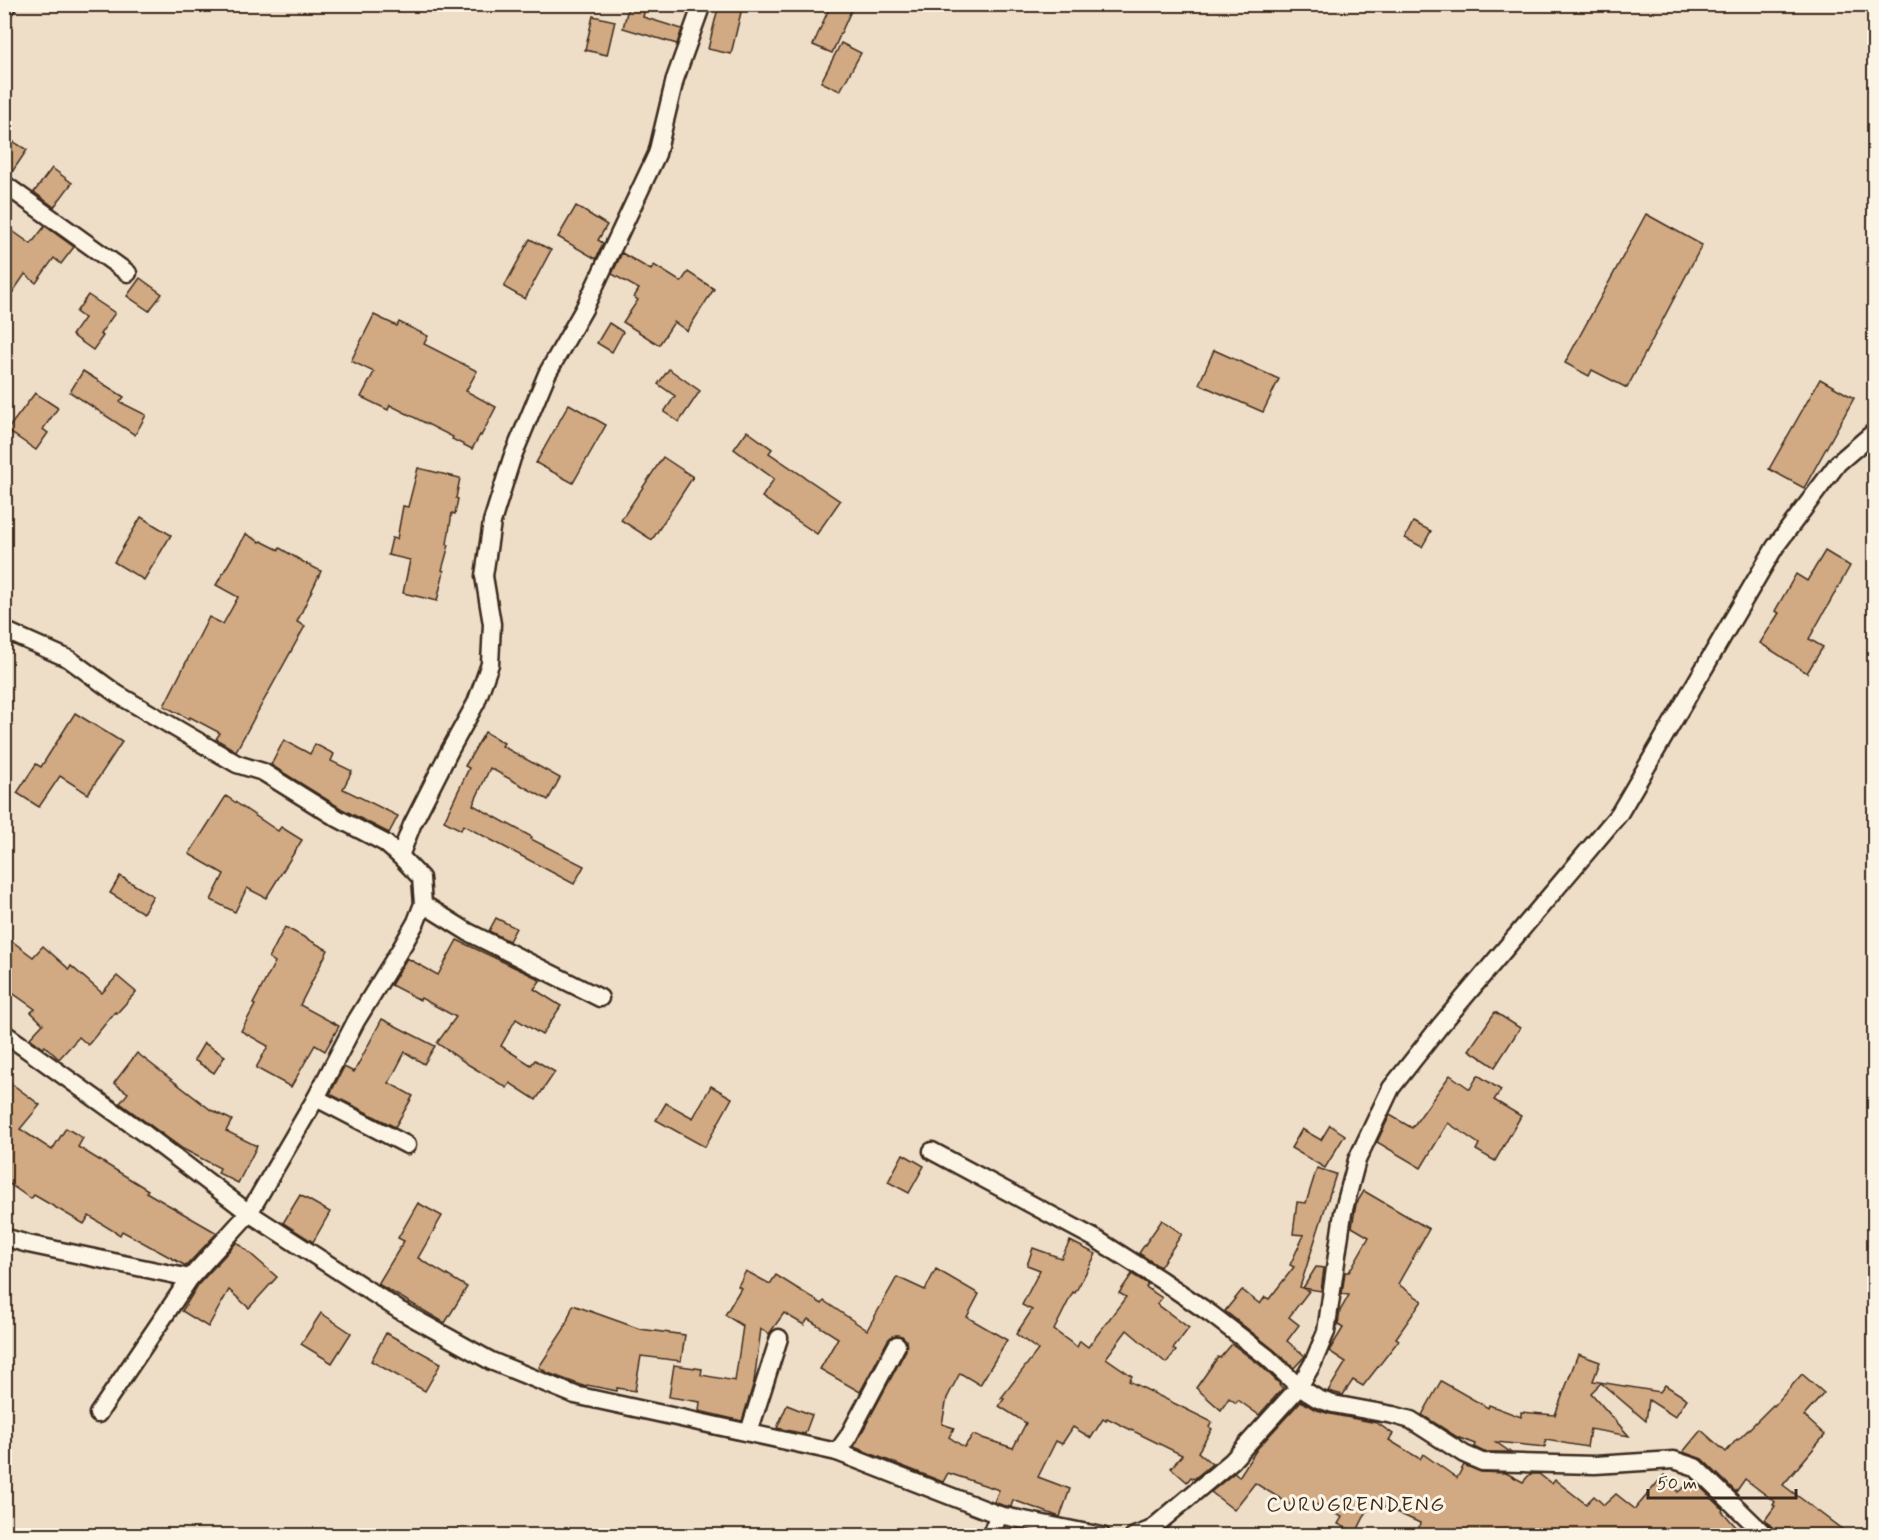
<svg xmlns="http://www.w3.org/2000/svg" width="1879" height="1540" font-family="Mynerve,sans-serif">
	<style>
		.building { fill: #d1a982; stroke: #3b2a1e; stroke-width: 1.5 }
		.lines { fill: none; stroke-linecap: round; stroke-linejoin: round }
		.street-casing { stroke: #3b2a1e; stroke-width: 21 }
		.street { stroke: #fcf5e5; stroke-width: 16 }
		.labels { text-anchor: middle; stroke-width: 6; stroke-linejoin: round; paint-order: stroke }
		.quarter-label { font-size: 21px; letter-spacing: 1.5px; fill: #3b2a1e; stroke: #fcf5e5 }
	</style>
	<rect width="100%" height="100%" fill="#efdec7"/>
	<filter id="ink" filterUnits="userSpaceOnUse"><feTurbulence type="fractalNoise" baseFrequency=".0167" numOctaves="2"/><feDisplacementMap in="SourceGraphic" scale="12" xChannelSelector="R" yChannelSelector="G"/><feConvolveMatrix kernelMatrix="1 2 1 2 8 2 1 2 1" color-interpolation-filters="sRGB"/></filter>
	<g filter="url(#ink)">
		<g class="building">
			<path d="M629 4H646L643 17 682 29 677 44 623 28Z"/>
			<path d="M719 4H743L731 54 708 49Z"/>
			<path d="M831 4H854L832 53 813 45Z"/>
			<path d="M593 16 615 21 607 55 585 50Z"/>
			<path d="M841 43 861 53 840 91 821 82Z"/>
			<path d="M4 136 27 150 10 175 4 174Z"/>
			<path d="M52 168 72 183 54 207 34 192Z"/>
			<path d="M576 206 607 225 598 240 603 243 596 259 558 237Z"/>
			<path d="M1646 214 1702 245 1627 388 1592 370 1589 376 1565 363Z"/>
			<path d="M4 225 31 244 45 226 74 247 61 264 54 258 36 283 25 274 4 305Z"/>
			<path d="M530 239 551 250 525 299 504 287Z"/>
			<path d="M622 253 651 270 654 265 681 282 688 272 714 289 687 331 674 322 659 345 623 322 638 300 634 297 639 289 612 274Z"/>
			<path d="M140 278 162 294 149 311 127 296Z"/>
			<path d="M88 295 115 313 100 334 103 336 93 350 72 335 84 318 76 312Z"/>
			<path d="M374 315 397 326 399 322 428 336 424 344 477 371 466 391 496 407 481 436 480 435 472 449 452 439 453 437 390 405 388 410 361 397 374 372 351 361Z"/>
			<path d="M609 323 623 332 612 352 597 343Z"/>
			<path d="M1214 350 1279 379 1263 412 1199 384Z"/>
			<path d="M669 369 700 391 679 422 664 412 675 396 658 384Z"/>
			<path d="M83 371 124 397 120 402 146 415 135 435 70 392Z"/>
			<path d="M1820 379 1854 398 1804 488 1769 469Z"/>
			<path d="M35 393 58 408 43 429 48 433 36 450 7 430Z"/>
			<path d="M569 404 606 425 573 483 536 463Z"/>
			<path d="M747 431 772 449 769 453 840 501 817 534 762 497 774 479 734 449Z"/>
			<path d="M663 457 693 477 652 540 621 520Z"/>
			<path d="M418 468 460 478 456 498 458 499 455 514 452 513 447 544 449 545 442 570 444 571 437 601 403 593 410 560 388 555 392 538 397 539 403 506 408 507Z"/>
			<path d="M141 517 171 535 144 580 114 562Z"/>
			<path d="M1413 522 1431 531 1422 547 1405 538Z"/>
			<path d="M246 534 260 542 261 541 279 550 280 548 305 563 321 571 297 622 305 626 236 751 216 739 220 733 190 717 189 719 164 706 209 617 223 624 238 597 216 585Z"/>
			<path d="M1825 551 1850 566 1809 639 1823 647 1807 673 1760 643 1779 613 1775 611 1796 574 1807 581Z"/>
			<path d="M75 713 122 742 88 794 60 776 39 807 17 793 36 764 41 767Z"/>
			<path d="M485 732 504 743 502 746 560 778 548 800 490 768 473 805 532 837 531 839 584 866 574 884 463 825 461 830 444 821 469 768 465 766Z"/>
			<path d="M284 740 310 754 315 744 334 754 331 761 352 771 343 789 398 816 389 833 342 809 271 765Z"/>
			<path d="M226 796 278 831 281 827 302 840 266 898 247 888 235 912 211 900 224 874 189 854Z"/>
			<path d="M120 876 153 896 143 913 110 893Z"/>
			<path d="M496 918 516 928 509 941 489 931Z"/>
			<path d="M285 927 328 950 300 1005 339 1026 325 1051 315 1045 291 1087 256 1068 268 1046 241 1031 255 1005 253 1004 275 962 269 958Z"/>
			<path d="M4 935 33 957 43 946 69 969 71 966 102 993 117 976 136 992 117 1013 115 1012 88 1045 79 1037 59 1059 45 1046 43 1048 30 1038 43 1024 31 1012 35 1009 4 987Z"/>
			<path d="M457 940 535 977 540 981 534 989 561 1006 542 1035 516 1019 501 1046 531 1065 535 1060 555 1072 536 1100 510 1083 507 1088 469 1065 437 1043 456 1017 421 998 420 1000 391 985 407 958 438 975Z"/>
			<path d="M1495 1012 1520 1028 1495 1067 1469 1050Z"/>
			<path d="M382 1019 435 1046 424 1064 405 1052 389 1083 413 1096 395 1127 330 1094 344 1067 354 1072Z"/>
			<path d="M204 1043 225 1056 214 1073 194 1060Z"/>
			<path d="M137 1053 211 1110 232 1120 226 1131 257 1146 238 1183 218 1173 220 1168 183 1149 120 1103 128 1093 114 1083Z"/>
			<path d="M1450 1075 1470 1089 1478 1075 1501 1090 1494 1100 1521 1116 1495 1161 1476 1150 1479 1144 1448 1123 1421 1168 1377 1142 1390 1115 1412 1128Z"/>
			<path d="M4 1078 40 1105 20 1129 52 1150 66 1128 83 1138 78 1147 148 1190 146 1192 217 1233 186 1266 122 1231 120 1235 89 1216 84 1224 34 1195 31 1199 4 1180Z"/>
			<path d="M711 1086 732 1098 705 1147 656 1120 666 1103 693 1118Z"/>
			<path d="M1330 1125 1345 1135 1325 1168 1291 1148 1302 1129 1321 1140Z"/>
			<path d="M903 1154 924 1166 909 1193 888 1182Z"/>
			<path d="M1317 1168 1336 1174 1300 1287 1309 1291 1289 1317 1299 1325 1287 1341 1305 1356 1294 1368 1273 1349 1225 1311 1242 1290 1260 1304 1265 1297 1269 1299 1294 1267 1290 1265 1304 1235 1293 1234 1297 1202 1306 1203Z"/>
			<path d="M1364 1191 1429 1229 1398 1284 1422 1301 1396 1338 1399 1340 1363 1386 1353 1380 1343 1395 1328 1391 1346 1362 1329 1351 1343 1328 1338 1325 1340 1311 1349 1295 1342 1294 1345 1272H1349L1369 1237 1352 1227 1356 1204Z"/>
			<path d="M300 1195 330 1212 313 1242 283 1223Z"/>
			<path d="M418 1203 442 1216 418 1258 467 1287 445 1323 378 1284 404 1241 398 1238Z"/>
			<path d="M1162 1220 1182 1234 1160 1267 1139 1253Z"/>
			<path d="M1070 1241 1096 1254 1075 1293 1073 1292 1054 1330 1077 1347 1080 1341 1088 1347 1126 1297 1119 1293 1132 1274 1148 1284 1146 1287 1162 1298 1157 1304 1189 1328 1173 1349 1176 1351 1166 1363 1127 1330 1106 1358 1132 1376 1129 1381 1212 1422 1209 1427 1212 1429 1198 1452 1212 1464 1194 1479 1191 1477 1187 1482 1171 1468 1182 1455 1107 1418 1106 1421 1103 1419 1091 1438 1073 1427 1062 1444 1056 1441 1038 1477 1070 1489 1060 1517 1013 1500 1011 1507 1002 1505 994 1502 999 1490 948 1473 943 1482 854 1447 906 1350V1340L902 1336 897 1335 892 1336 888 1340 860 1392 820 1369 838 1338 808 1319 804 1325 784 1313 769 1334 761 1329 754 1382 742 1421 699 1411 700 1402 669 1397 674 1365 702 1369 701 1375 735 1381 743 1326 725 1315 741 1288 738 1286 746 1271 770 1284 776 1275 822 1304 824 1301 867 1330 897 1277 925 1290 936 1269 979 1294 967 1317 1007 1340 980 1385 960 1373 947 1398 942 1424 954 1428 949 1437 964 1447 973 1435 1013 1448 1026 1423 999 1406 1004 1399 1001 1398 1038 1350 1016 1334 1032 1310 1022 1305 1040 1270 1027 1265 1033 1248 1061 1258Z"/>
			<path d="M237 1242 277 1277 249 1308 229 1290 208 1327 182 1311 198 1285Z"/>
			<path d="M1316 1267 1324 1268 1321 1291 1303 1288Z"/>
			<path d="M573 1305 640 1329 685 1335 681 1361 641 1356 635 1391 617 1388V1391L587 1385 586 1387 548 1373 539 1367 564 1329Z"/>
			<path d="M321 1313 351 1333 332 1363 301 1344Z"/>
			<path d="M386 1333 441 1363 425 1391 371 1361Z"/>
			<path d="M1232 1344 1260 1365 1280 1384 1279 1385 1283 1388 1259 1415 1238 1400 1236 1403 1229 1398 1221 1410 1196 1388 1218 1357 1220 1358Z"/>
			<path d="M1578 1354 1600 1362 1593 1381 1660 1392 1665 1385 1687 1399 1675 1417 1649 1400 1646 1421 1601 1383 1591 1393 1629 1436 1590 1429 1587 1447 1546 1440 1545 1447 1496 1442 1510 1452H1484L1474 1447 1475 1444 1457 1437 1422 1415 1441 1381 1488 1408 1489 1405 1521 1417V1412L1555 1415Z"/>
			<path d="M1802 1374 1824 1393 1804 1416 1825 1435 1783 1485 1851 1536H1776L1774 1529 1765 1520 1775 1506 1773 1505 1775 1502 1745 1479 1736 1492 1702 1459 1683 1452 1701 1430 1726 1452 1737 1439 1738 1440 1773 1405 1774 1406Z"/>
			<path d="M1301 1401 1314 1409 1330 1414 1377 1423 1393 1434 1389 1440 1420 1459 1423 1454 1457 1478 1464 1465 1481 1472 1506 1473 1523 1482 1530 1474H1539L1552 1484 1555 1480 1586 1504 1594 1496 1604 1505 1616 1494 1635 1509 1664 1475 1678 1492 1693 1480 1723 1509 1722 1511 1744 1536H1417L1420 1523 1372 1501 1356 1533 1338 1524 1342 1517 1303 1498 1297 1509 1255 1483 1234 1510 1211 1492 1234 1473 1239 1477 1257 1449Z"/>
			<path d="M787 1405 812 1415 805 1434 777 1428Z"/>
		</g>
		<g class="lines">
			<g class="street-casing">
				<g id="street">
					<path d="M4 9 8 4"/>
					<path d="M4 184 128 273"/>
					<path d="M4 630 69 659 117 694 237 764 263 772 337 818 385 843 400 856"/>
					<path d="M423 904 468 932 600 998"/>
					<path d="M4 1033 145 1134 249 1213 399 1310 491 1361 575 1395 837 1452 999 1515"/>
					<path d="M316 1098 407 1145"/>
					<path d="M932 1151 1096 1239 1161 1280 1211 1314 1267 1357 1299 1387 1318 1399 1333 1404 1393 1415 1411 1420 1464 1454 1482 1462 1595 1465 1674 1460 1695 1467 1766 1536"/>
					<path d="M4 1237 28 1244 190 1278"/>
					<path d="M98 1414 190 1278 249 1213 316 1098 356 1021 403 945 416 922 423 904 421 878 400 856 412 825 450 750 476 703 490 664 492 624 484 576 492 522 512 458 547 374 584 309 657 154 675 79 702 4"/>
					<path d="M749 1432 779 1338"/>
					<path d="M837 1452 848 1437 897 1345"/>
					<path d="M990 1536 999 1515 1102 1536"/>
					<path d="M1134 1536 1150 1530 1232 1461 1299 1387 1313 1363 1326 1332 1343 1213 1357 1160 1391 1088 1440 1026 1619 814 1775 547 1838 463 1874 432"/>
				</g>
			</g>
			<use href="#street" class="street"/>
		</g>
	</g>
	<g class="labels">
		<g class="quarter-label">
			<text x="1356" y="1511">CURUGRENDENG</text>
		</g>
	</g>
	<rect width="1879" height="1540" fill="none" stroke="#fcf5e5" stroke-width="24"/>
	<rect x="12" y="12" width="1855" height="1516" fill="none" stroke="#3b2a1e" stroke-width="2" filter="url(#ink)"/>
	<path d="M1648 1489v9h148v-9" fill="none" stroke="#3b2a1e" stroke-width="3"/>
	<text x="1657" y="1489" font-size="18" fill="#3b2a1e" stroke="#fcf5e5" stroke-width="4.5" paint-order="stroke">50 m</text>
</svg>
